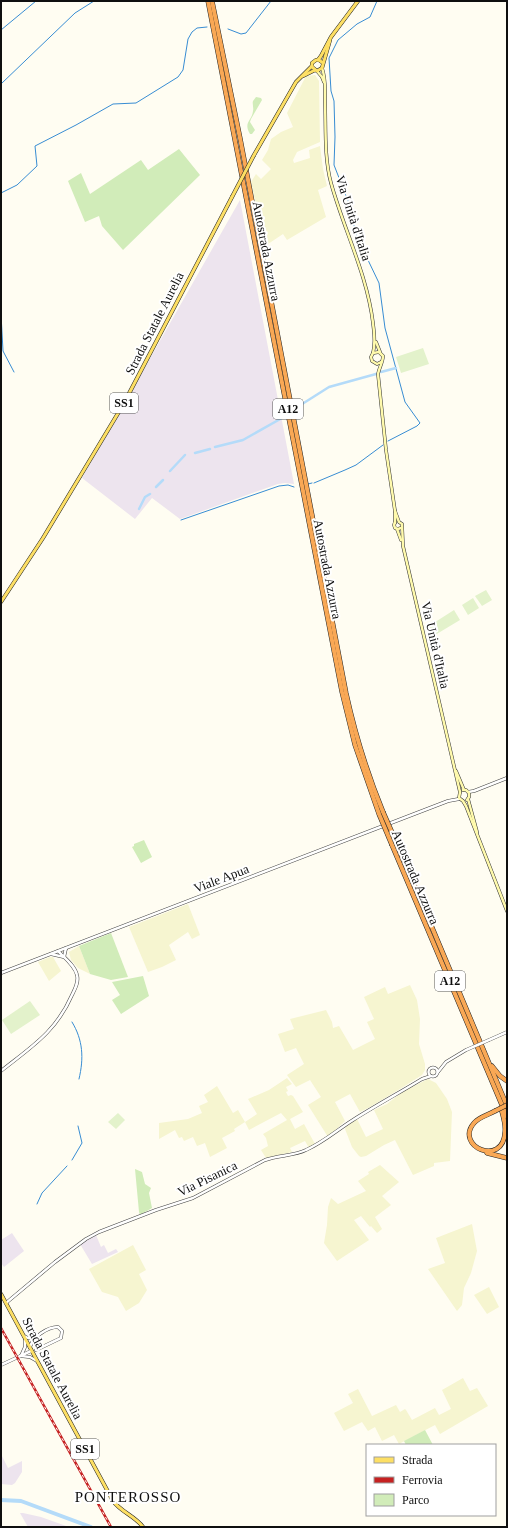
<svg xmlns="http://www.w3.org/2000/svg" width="508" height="1528" font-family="Georgia,serif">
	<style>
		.industrial { fill: #ede4ee }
		.farmland { fill: #f6f5d0 }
		.green { fill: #d1ecb9 }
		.pitch { fill: #e3f2cb }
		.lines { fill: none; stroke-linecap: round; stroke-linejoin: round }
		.stream { stroke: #388dd3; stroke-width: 1 }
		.canal { stroke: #b4dbf9; stroke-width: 2.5 }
		.river { stroke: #b4dbf9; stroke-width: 4 }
		.tertiary-casing { stroke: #424242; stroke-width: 3.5 }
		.secondary-casing { stroke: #313131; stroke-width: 3.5 }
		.primary-casing { stroke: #202020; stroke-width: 4 }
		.motorway-casing { stroke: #202020; stroke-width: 5 }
		.tertiary { stroke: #fff; stroke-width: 2.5 }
		.secondary { stroke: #fffaad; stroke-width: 2.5 }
		.primary { stroke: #fddf64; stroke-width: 3 }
		.motorway { stroke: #f9a855; stroke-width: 4 }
		.rail-casing { stroke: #c62121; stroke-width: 2.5 }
		.rail { stroke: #fff; stroke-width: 1; stroke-dasharray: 3; stroke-linecap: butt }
		.tertiary-bridge-casing { stroke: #424242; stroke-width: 3.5; stroke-linecap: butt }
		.primary-bridge-casing { stroke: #202020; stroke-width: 4; stroke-linecap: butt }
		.motorway-bridge-casing { stroke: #202020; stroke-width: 5; stroke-linecap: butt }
		.tertiary-bridge { stroke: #fff; stroke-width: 2.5 }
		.primary-bridge { stroke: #fddf64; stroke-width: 3 }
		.motorway-bridge { stroke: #f9a855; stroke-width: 4 }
		.labels { text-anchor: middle; stroke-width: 4; stroke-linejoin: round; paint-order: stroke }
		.shield { fill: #fff; stroke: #575757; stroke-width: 1 }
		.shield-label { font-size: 12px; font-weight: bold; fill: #0f0f0f }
		.street-label { font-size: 13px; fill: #0f0f0f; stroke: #fff }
		.quarter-label { font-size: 15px; letter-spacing: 1px; fill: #0f0f0f; stroke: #fff }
	</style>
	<rect width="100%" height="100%" fill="#fffdf2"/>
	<g class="industrial">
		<path d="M240 200 294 484 285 483 278 484 180 519 152 498 135 519 82 478Z"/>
		<path d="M12 1233 24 1251 4 1267 1 1263V1240Z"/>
		<path d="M96 1235 101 1247 104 1245 108 1253 116 1249 118 1252 92 1264 80 1244Z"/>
		<path d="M1 1454 8 1468 22 1461V1472L15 1483 12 1485 1 1484Z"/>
		<path d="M20 1513H23L41 1517 69 1527H28Z"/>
	</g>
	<g class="farmland">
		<path d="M315 75 319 81 320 142 297 152 293 160 294 163 310 158 309 150 320 146 323 169 327 186 318 190 326 217 287 240 283 234 265 246 251 182 256 174 261 179 271 169 262 160 268 150 271 139 281 132 293 127 287 113 305 78 307 76Z"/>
		<path d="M188 904 200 935 192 939 188 932 169 945 176 960 162 967 148 972 129 927Z"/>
		<path d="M79 946 90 974 78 968 71 960 69 952Z"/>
		<path d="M50 957H53L61 971 49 981 38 962Z"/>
		<path d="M410 985 417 1000 420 1019 419 1044 425 1064V1070L422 1075 400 1089 370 1107 360 1112 350 1094 335 1102 345 1121 328 1137 308 1105 321 1097 310 1080 296 1087 287 1075 304 1064 296 1048 285 1052 278 1034 294 1029 290 1019 326 1010 332 1022 333 1028 339 1026 353 1050 375 1039 367 1022 374 1019 364 997 385 987 388 994Z"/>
		<path d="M287 1078 292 1084 286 1087 288 1091 286 1092 288 1096 291 1095 293 1096 303 1112 290 1119 295 1129 304 1124 315 1144 309 1148 305 1141 290 1148 292 1152 266 1158 261 1150 268 1146 266 1138 263 1134 287 1120 281 1113 249 1130 245 1122 234 1129 235 1131 222 1138 227 1148 210 1157 205 1143 197 1146 193 1137 184 1141 182 1137 179 1138 175 1130 159 1139V1123L188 1119 202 1113 199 1106 208 1102 204 1095 217 1086 233 1113 238 1110 245 1122 257 1114 248 1099 269 1090Z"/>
		<path d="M428 1079 436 1083 447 1099 452 1112 450 1161 434 1163V1166L413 1175 395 1140 384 1145 366 1156 361 1157 359 1156 352 1147 345 1129 346 1126 357 1119 366 1137 383 1129 374 1110 387 1104 402 1092Z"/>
		<path d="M380 1165 399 1182 382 1196 391 1205 375 1217 382 1229 377 1233 371 1226 370 1227 361 1216 354 1220 369 1240 337 1261 324 1243 327 1225 328 1207 331 1198 338 1204 366 1191 358 1181 369 1174 368 1172Z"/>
		<path d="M472 1224 477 1251 471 1273 464 1288 462 1305 457 1311 428 1269 445 1263 436 1238Z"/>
		<path d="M133 1245 146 1270 139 1274 147 1290 139 1303 126 1311 118 1297 102 1292 89 1269Z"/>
		<path d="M489 1287 499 1307 487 1314 474 1295Z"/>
		<path d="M463 1378 470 1391 477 1388 488 1406 440 1434 435 1425 399 1444 394 1435 382 1441 375 1427 368 1431 362 1422 344 1431 334 1413 353 1403 348 1394 358 1389 372 1416 396 1405 400 1412 405 1409 406 1410 412 1420 435 1408 439 1415 451 1409 442 1390Z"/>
	</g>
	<g class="green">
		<path d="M256 97 261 98 262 100 251 119 250 122 255 130 252 134H250C243 122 252 121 253 111 254 108 252 104 253 101Z"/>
		<path d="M179 149 200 175 123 250 102 226 99 216 85 222 68 181 81 173 90 194 141 160 148 170Z"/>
		<path d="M144 840 152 857 141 863 132 847 134 846V844Z"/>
		<path d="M111 933 128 977 111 980 90 974 79 946Z"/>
		<path d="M143 976 149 996 121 1014 112 1000 120 995 112 982Z"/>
		<path d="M135 1169 142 1172 145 1184 151 1188 149 1193 152 1208 140 1215 139 1212Z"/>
		<path d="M425 1430 433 1445H406L404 1441Z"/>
	</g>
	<g class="pitch">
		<path d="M423 348 429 364 401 373 396 357Z"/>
		<path d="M486 590 492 600 482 606 475 596Z"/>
		<path d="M473 598 479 608 468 615 462 605Z"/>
		<path d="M454 610 460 620 435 635 429 626Z"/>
		<path d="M30 1001 40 1015 11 1034 2 1020Z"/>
		<path d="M118 1113 125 1120 116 1129 108 1122Z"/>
	</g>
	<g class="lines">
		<g class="stream">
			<path d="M377 1 370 17 357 24 338 40 329 58 331 91 334 101 335 137 334 165 350 206 356 235 379 283 385 328 405 402 420 423 417 426 388 441"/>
			<path d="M228 29 241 34 246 33 271 1"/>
			<path d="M1 30 36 1"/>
			<path d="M1 84 75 13 94 1"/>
			<path d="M1 193 17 185 37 166 35 146 76 125 113 104 136 103 178 77 183 70 188 39 192 32 197 28 207 27"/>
			<path d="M1 314 3 351 14 372"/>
			<path d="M314 483 345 470 356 465 383 445"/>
			<path d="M308 484 312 483"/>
			<path d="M181 520 279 486 288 485 294 487"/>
			<path d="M72 1022C83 1040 84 1058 79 1079"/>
			<path d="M72 1160 82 1143 78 1126"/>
			<path d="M37 1204 42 1193 67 1166"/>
		</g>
		<g class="canal">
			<path d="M381 372 396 368"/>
			<path d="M299 406 329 387 376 374"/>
			<path d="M295 409 297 408"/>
			<path d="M215 447 243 440 282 418"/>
			<path d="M195 453 210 449"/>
			<path d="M170 471 185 455"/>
			<path d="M156 487 163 480"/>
			<path d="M139 509 145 497 150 494"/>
		</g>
		<path class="river" d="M1 1500 21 1501 91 1527"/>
		<g class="tertiary-casing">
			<g id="tertiary">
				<path d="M468 792 474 791 507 778"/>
				<path d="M51 954 64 957 66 948"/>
				<path d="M1 973 448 801 459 799"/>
				<path d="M489 1040 507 1032"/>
				<circle cx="433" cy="1072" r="4.5"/>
				<path d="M1 1071C31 1047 56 1032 72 995 75 989 79 982 77 975 75 966 65 958 58 951"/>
				<path d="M438 1072 446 1062 466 1050"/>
				<path d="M6 1303 55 1262 86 1239 99 1232 156 1210 193 1198 265 1160C278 1155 294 1156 306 1150 324 1142 337 1130 353 1120 375 1106 399 1093 422 1079L431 1076"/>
				<path d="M24 1336 28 1338H34"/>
				<path d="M30 1347C33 1337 47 1327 58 1327L62 1331 61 1338 36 1350"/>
				<path d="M21 1356 30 1357 37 1361"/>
				<path d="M21 1356 25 1347V1340"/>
				<path d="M1 1365 31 1351"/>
			</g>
		</g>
		<g class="secondary-casing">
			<g id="secondary">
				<path d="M322 68C326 79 325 89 325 101 326 128 324 157 331 183 344 230 367 274 373 323 374 333 376 342 373 353"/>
				<path d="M317 71 322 77 324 82"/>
				<path d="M376 342 380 352"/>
				<path d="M381 362 377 364 372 361 371 357 373 353 379 352 383 356C383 362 379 368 378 374L386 450 395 511V523"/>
				<path d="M395 511 399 522 402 524 403 546 460 792"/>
				<path d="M395 522 394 525 395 528 398 529 401 528"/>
				<path d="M397 529 401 540"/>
				<path d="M456 771 464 790"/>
				<path d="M463 790H466L469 793V797L467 800"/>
				<path d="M460 792 459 798 463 801 466 806 507 911"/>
				<path d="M468 799 477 832"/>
			</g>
		</g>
		<g class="primary-casing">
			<g id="primary">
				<path d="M318 60 321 56 331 37 358 1"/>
				<path d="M323 63 319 60H316L312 63V67L317 71 322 68 330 40"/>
				<path d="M303 76 315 70"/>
				<path d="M254 155 296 82 312 66"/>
				<path d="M1 602 43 538 123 405 232 197"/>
				<path d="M1 1294 113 1501C121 1512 135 1516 143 1527"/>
			</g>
		</g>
		<g class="motorway-casing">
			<g id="motorway">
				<path d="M208 1 342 692 355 745 379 814"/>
				<path d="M212 1 240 138 346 693C355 734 367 773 383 812"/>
				<path d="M397 844 507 1106"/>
				<path d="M392 845 507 1117"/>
				<path d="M492 1066 500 1076 507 1081"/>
				<path d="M495 1111C488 1115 479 1117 474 1123 454 1146 503 1168 505 1132 506 1124 503 1116 501 1108"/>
				<path d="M487 1153 507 1158"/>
			</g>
		</g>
		<use href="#tertiary" class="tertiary"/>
		<use href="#secondary" class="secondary"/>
		<use href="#primary" class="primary"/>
		<use href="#motorway" class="motorway"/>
		<g class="rail-casing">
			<path id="rail" d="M1 1328 111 1527"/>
		</g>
		<use href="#rail" class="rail"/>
		<g class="tertiary-bridge-casing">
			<path id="tertiary-bridge" d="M466 1050 489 1040"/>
		</g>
		<g class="primary-bridge-casing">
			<path id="primary-bridge" d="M232 197 254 155"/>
		</g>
		<g class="motorway-bridge-casing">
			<g id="motorway-bridge">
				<path d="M383 812 397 844"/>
				<path d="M379 814 392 845"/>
				<path d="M495 1111 507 1105"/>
			</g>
		</g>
		<use href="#tertiary-bridge" class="tertiary-bridge"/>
		<use href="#primary-bridge" class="primary-bridge"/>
		<use href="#motorway-bridge" class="motorway-bridge"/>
	</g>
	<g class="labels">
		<g class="shield">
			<rect x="110" y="393" width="28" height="20" rx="3"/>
			<rect x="273" y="399" width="30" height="20" rx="3"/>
			<rect x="435" y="971" width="30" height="20" rx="3"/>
			<rect x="71" y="1439" width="28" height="20" rx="3"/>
		</g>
		<g class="shield-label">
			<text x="124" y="407">SS1</text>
			<text x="288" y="413">A12</text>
			<text x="450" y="985">A12</text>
			<text x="85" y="1453">SS1</text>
		</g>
		<g class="street-label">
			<text transform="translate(354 218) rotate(72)" y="5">Via Unità d'Italia</text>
			<text transform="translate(267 251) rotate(79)" y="5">Autostrada Azzurra</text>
			<text transform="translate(154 323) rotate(-63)" y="5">Strada Statale Aurelia</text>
			<text transform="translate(328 569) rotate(79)" y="5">Autostrada Azzurra</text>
			<text transform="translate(436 645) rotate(77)" y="5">Via Unità d'Italia</text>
			<text transform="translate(416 877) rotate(67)" y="5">Autostrada Azzurra</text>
			<text transform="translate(221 878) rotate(-21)" y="5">Viale Apua</text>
			<text transform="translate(207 1178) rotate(-26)" y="5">Via Pisanica</text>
			<text transform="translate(53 1368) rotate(62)" y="5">Strada Statale Aurelia</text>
		</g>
		<g class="quarter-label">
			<text x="128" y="1502">PONTEROSSO</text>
		</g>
	</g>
	<rect width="508" height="1528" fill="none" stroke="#0f0f0f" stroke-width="4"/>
	<rect x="366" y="1444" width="130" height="72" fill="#ffffff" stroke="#9f9f9f"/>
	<rect x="374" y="1457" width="20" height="6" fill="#fddf64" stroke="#9f9f9f"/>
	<text x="402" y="1464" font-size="12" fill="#0f0f0f">Strada</text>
	<rect x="374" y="1477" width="20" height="6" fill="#c62121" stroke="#9f9f9f"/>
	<text x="402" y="1484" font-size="12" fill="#0f0f0f">Ferrovia</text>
	<rect x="374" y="1494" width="20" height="12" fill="#d1ecb9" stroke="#9f9f9f"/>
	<text x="402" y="1504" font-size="12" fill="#0f0f0f">Parco</text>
</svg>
